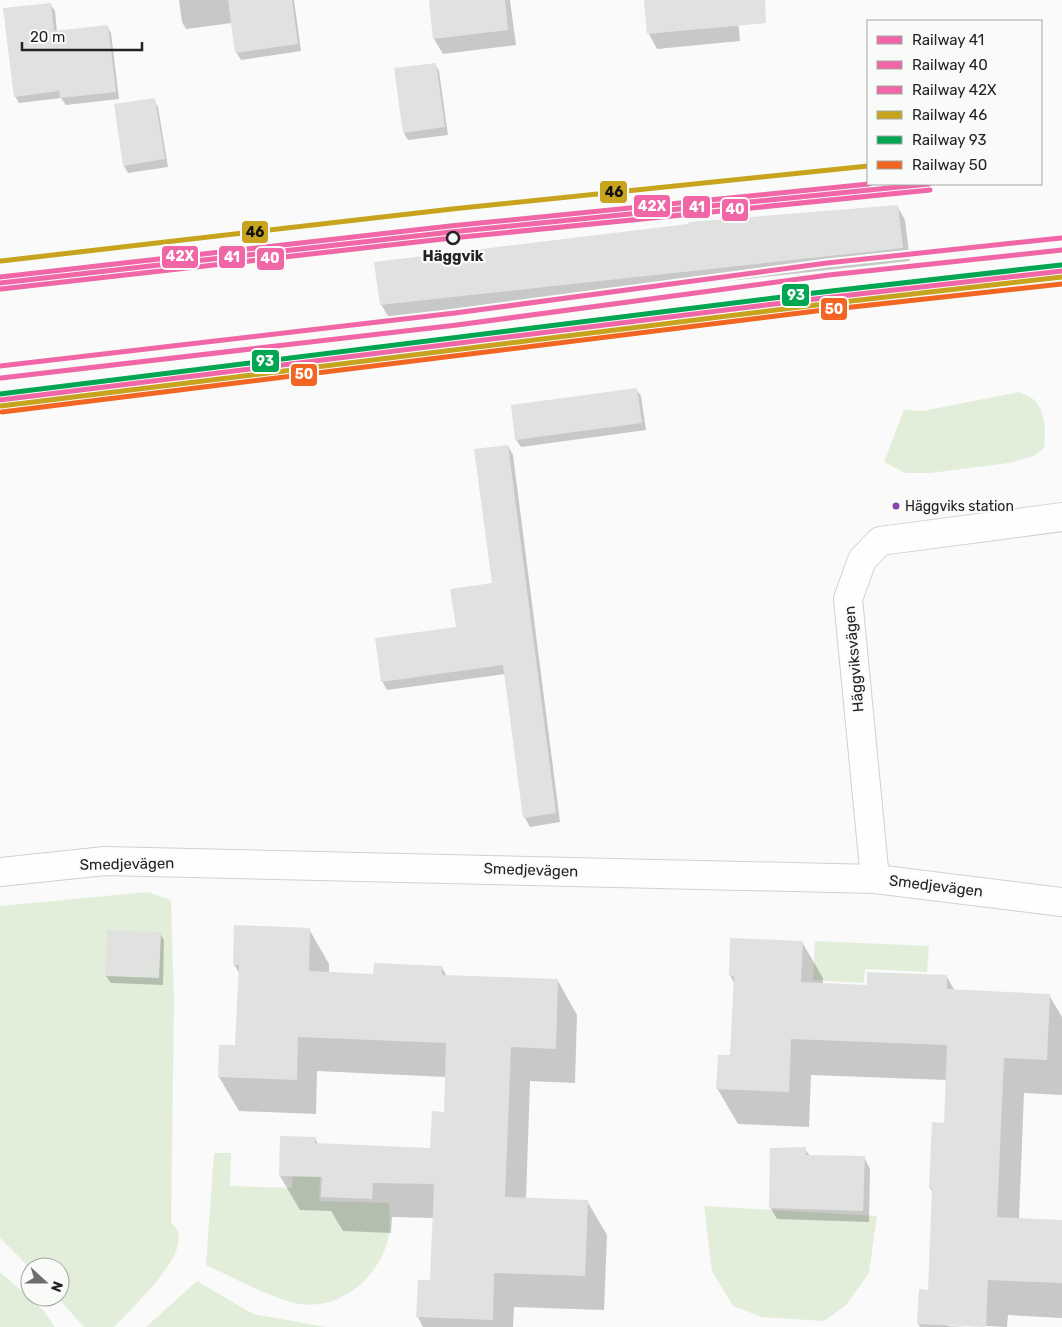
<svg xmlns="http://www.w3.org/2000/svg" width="1062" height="1327" font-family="Rubik,sans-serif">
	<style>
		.green { fill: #e2eeda }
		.shadow { fill: #0003 }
		.building { fill: #e0e2e0 }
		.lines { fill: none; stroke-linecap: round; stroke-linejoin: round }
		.minor-casing { stroke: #d0d1d0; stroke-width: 30 }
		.minor { stroke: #fefefe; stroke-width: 28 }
		.rail-1-casing { stroke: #f9fbf8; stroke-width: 9 }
		.rail-2-casing { stroke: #f9fbf8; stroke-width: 9 }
		.rail-3-casing { stroke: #f9fbf8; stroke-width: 9 }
		.rail-4-casing { stroke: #f9fbf8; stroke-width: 9 }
		.rail-5-casing { stroke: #f9fbf8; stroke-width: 9 }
		.rail-6-casing { stroke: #f9fbf8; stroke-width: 9 }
		.rail-1 { stroke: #f166a7; stroke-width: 5 }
		.rail-2 { stroke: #f166a7; stroke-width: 5 }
		.rail-3 { stroke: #f166a7; stroke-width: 5 }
		.rail-4 { stroke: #c8a31e; stroke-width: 5 }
		.rail-5 { stroke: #00a651; stroke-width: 5 }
		.rail-6 { stroke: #f26522; stroke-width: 5 }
		.stop-dot { fill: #f9fbf8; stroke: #222322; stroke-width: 2.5 }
		.bus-dot { fill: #8e44ad; stroke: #f9fbf8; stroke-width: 2 }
		.labels { text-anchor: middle; stroke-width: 4.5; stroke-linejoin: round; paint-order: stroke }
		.bus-label { font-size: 14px; fill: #222322; stroke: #f9fbf8; text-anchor: start }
		.stop-label { font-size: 15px; font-weight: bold; fill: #222322; stroke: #f9fbf8 }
		.street-label { font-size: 15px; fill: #222322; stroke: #f9fbf8 }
		.line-badge { stroke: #f9fbf8; stroke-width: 2 }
		.badge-label { font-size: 14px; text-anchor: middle; font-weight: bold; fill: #fff }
		.pale-badge-label { font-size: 14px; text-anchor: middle; font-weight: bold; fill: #111 }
	</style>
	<rect width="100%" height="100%" fill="#f9faf9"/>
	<g class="green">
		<path d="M1019 392C1023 394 1030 396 1033 399 1046 410 1046 433 1044 448L1034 456 1009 463 930 473H905L884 462 904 410 923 411Z"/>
		<path d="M148 892 171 900 174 1003 171 1223C203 1245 129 1310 114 1327H84L57 1297H60V1267L30 1268 0 1238V906Z"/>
		<path d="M815 941 929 946 927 972 865 969 864 983 813 980Z"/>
		<path d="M214 1153H231L230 1186 292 1188 294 1155 321 1156 319 1201 389 1203C389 1213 390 1224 389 1234 381 1279 336 1315 291 1302 262 1294 233 1277 206 1265Z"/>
		<path d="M704 1206 877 1216 869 1273 846 1305 824 1321 762 1317 733 1306 712 1271Z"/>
		<path d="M0 1272 42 1309 55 1327H0Z"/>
		<path d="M197 1281 253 1314 326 1327H146Z"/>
	</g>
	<g class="shadow">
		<path d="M179 0H294L301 51 241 60 236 52 232 23 186 29 182 22Z"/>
		<path d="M430 0H510L516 45 443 54 434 39Z"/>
		<path d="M646 0H736L740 41 657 49 649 34Z"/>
		<path d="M50 4 55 11 57 32 107 26 111 33 119 99 66 105 61 98 19 103 15 96Z"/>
		<path d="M435 64 439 71 448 135 408 140 404 133Z"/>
		<path d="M154 100 158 107 168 167 128 173 124 166 115 105Z"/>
		<path d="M897 206 905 220 910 261 389 318 381 304Z"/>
		<path d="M636 389 641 396 646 430 521 447 516 440Z"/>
		<path d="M508 446 513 455 560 822 530 827 525 818 505 674 387 690 382 681 457 628 493 584Z"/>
		<path d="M309 929 329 964V973L375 975 442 967 447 977 558 981 577 1015 575 1083 530 1081 526 1199 587 1201 607 1235 604 1310 514 1307 513 1327H423L418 1317 419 1281 431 1282 434 1218 392 1217 391 1233 343 1231 331 1211 300 1210 280 1176 315 1138 318 1144 431 1149 445 1113 446 1077 317 1071 316 1114 239 1111 219 1077 236 1047 239 973 234 964Z"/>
		<path d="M160 933 164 940 163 985 111 983 106 976Z"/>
		<path d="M802 942 823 978V984L868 986 947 977 955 991 1049 995 1062 1017V1095L1024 1093 1019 1219 1062 1221V1318L1008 1315 1007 1327 948 1324V1326L965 1327H920L918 1323 929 1291 933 1193 930 1188 945 1124 947 1080 811 1075 809 1127 738 1124 717 1088 731 1056 734 983 730 975Z"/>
		<path d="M805 1149 810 1156 864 1157 870 1169 869 1222 777 1219 770 1207Z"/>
	</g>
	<g class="building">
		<path d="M228 0H292L298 44 235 53Z"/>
		<path d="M429 0H505L508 30 433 39Z"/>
		<path d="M644 0H765L766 23 647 34Z"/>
		<path d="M51 3 54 31 108 25 116 92 60 98 59 91 14 97 3 8Z"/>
		<path d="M436 63 445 127 403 133 394 68Z"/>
		<path d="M155 98 165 159 123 166 114 104Z"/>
		<path d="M898 205 903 248 380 305 374 262 688 224 689 222Z"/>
		<path d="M637 388 642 423 515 440 511 405Z"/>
		<path d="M508 445 556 813 523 818 503 665 381 682 375 638 456 627 450 589 492 583 474 449Z"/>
		<path d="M234 925 310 928 309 971 373 974 374 963 442 966V975L558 979 556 1049 511 1047 505 1197 588 1200 585 1276 494 1273 493 1320 416 1317 418 1280H430L434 1184 373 1183 372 1199 321 1197 322 1177 279 1176 280 1136 316 1137 315 1143 430 1148 432 1111 444 1112 446 1043 298 1037 297 1080 218 1077 219 1045H235L239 965H233Z"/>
		<path d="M107 930 161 932 159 978 105 976Z"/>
		<path d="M730 938 803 941 801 982 867 985V972L947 975V989L1050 994 1047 1060 1004 1058 997 1217 1062 1220V1283L988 1280 986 1327 917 1324 919 1289 928 1290 932 1188H929L932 1122 944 1123 947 1045 791 1039 789 1092 716 1089 718 1055H730L734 976H729Z"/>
		<path d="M806 1147V1155L865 1156 863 1211 769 1208 770 1148Z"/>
	</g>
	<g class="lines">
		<g class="minor-casing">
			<g id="minor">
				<path d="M0 872 105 861 875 879 1062 902"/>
				<path d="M875 879 848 599 862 560 880 541 1062 517"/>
			</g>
		</g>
		<use href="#minor" class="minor"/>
		<g class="rail-1-casing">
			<g id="rail-1">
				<path d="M0 283 451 232 929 184"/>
				<path d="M0 400 815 299 1062 271"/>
			</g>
		</g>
		<g class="rail-2-casing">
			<g id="rail-2">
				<path d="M1 289 452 238 930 190"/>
				<path d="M1 378 457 325 829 275 1062 250"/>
			</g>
		</g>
		<g class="rail-3-casing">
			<g id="rail-3">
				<path d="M0 277 450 226 869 184"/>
				<path d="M0 366 455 313 827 263 1061 238"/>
			</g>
		</g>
		<g class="rail-4-casing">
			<g id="rail-4">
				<path d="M1 261 452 209 868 166"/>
				<path d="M1 406 816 305 1062 277"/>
			</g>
		</g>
		<g class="rail-5-casing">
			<path id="rail-5" d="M0 394 814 293 1061 265"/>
		</g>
		<g class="rail-6-casing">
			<path id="rail-6" d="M2 412 816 311 1062 284"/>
		</g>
		<use href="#rail-1" class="rail-1"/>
		<use href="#rail-2" class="rail-2"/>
		<use href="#rail-3" class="rail-3"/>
		<use href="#rail-4" class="rail-4"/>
		<use href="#rail-5" class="rail-5"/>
		<use href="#rail-6" class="rail-6"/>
	</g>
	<circle class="stop-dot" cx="453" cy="238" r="6"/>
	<circle class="bus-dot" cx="896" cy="506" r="4.5"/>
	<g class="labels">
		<g class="bus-label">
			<text x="905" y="511">Häggviks station</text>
		</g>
		<g class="stop-label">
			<text x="453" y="261">Häggvik</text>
		</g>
		<g class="street-label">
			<text transform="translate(854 659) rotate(-95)" y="5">Häggviksvägen</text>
			<text transform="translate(127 864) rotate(-1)" y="5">Smedjevägen</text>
			<text transform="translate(531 870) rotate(2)" y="5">Smedjevägen</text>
			<text transform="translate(936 886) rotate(7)" y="5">Smedjevägen</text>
		</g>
	</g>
	<g class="line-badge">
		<rect x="599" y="180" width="29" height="24" rx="5" fill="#c8a31e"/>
		<rect x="633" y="194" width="38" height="24" rx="5" fill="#f166a7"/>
		<rect x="682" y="195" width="29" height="24" rx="5" fill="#f166a7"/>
		<rect x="721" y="198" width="28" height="24" rx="5" fill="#f166a7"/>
		<rect x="241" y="220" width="28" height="24" rx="5" fill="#c8a31e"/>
		<rect x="161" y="245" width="38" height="24" rx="5" fill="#f166a7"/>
		<rect x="218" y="245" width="28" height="24" rx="5" fill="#f166a7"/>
		<rect x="256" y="247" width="29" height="24" rx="5" fill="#f166a7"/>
		<rect x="781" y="283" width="29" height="24" rx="5" fill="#00a651"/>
		<rect x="820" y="297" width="28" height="24" rx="5" fill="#f26522"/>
		<rect x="251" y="349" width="29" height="24" rx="5" fill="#00a651"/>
		<rect x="290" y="363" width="28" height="24" rx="5" fill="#f26522"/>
	</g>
	<g class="badge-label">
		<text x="652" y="211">42X</text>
		<text x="697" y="212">41</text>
		<text x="735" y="214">40</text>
		<text x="180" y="261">42X</text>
		<text x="232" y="262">41</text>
		<text x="270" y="263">40</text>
		<text x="796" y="300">93</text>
		<text x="834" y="314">50</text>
		<text x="265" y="366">93</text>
		<text x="304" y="379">50</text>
	</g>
	<g class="pale-badge-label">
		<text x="614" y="197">46</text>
		<text x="255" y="237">46</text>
	</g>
	<rect x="867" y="20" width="175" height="165" fill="#f9fbf8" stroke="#a3a5a2"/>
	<rect x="877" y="36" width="25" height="8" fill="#f166a7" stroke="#a3a5a2"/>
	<text x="912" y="45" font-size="15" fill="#222322">Railway 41</text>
	<rect x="877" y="61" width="25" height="8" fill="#f166a7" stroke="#a3a5a2"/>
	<text x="912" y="70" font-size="15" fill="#222322">Railway 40</text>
	<rect x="877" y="86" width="25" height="8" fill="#f166a7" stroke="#a3a5a2"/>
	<text x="912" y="95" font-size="15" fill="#222322">Railway 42X</text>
	<rect x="877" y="111" width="25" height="8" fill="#c8a31e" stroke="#a3a5a2"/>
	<text x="912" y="120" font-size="15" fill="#222322">Railway 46</text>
	<rect x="877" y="136" width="25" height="8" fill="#00a651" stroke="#a3a5a2"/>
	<text x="912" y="145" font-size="15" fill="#222322">Railway 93</text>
	<rect x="877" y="161" width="25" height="8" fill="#f26522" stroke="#a3a5a2"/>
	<text x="912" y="170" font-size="15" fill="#222322">Railway 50</text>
	<g transform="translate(45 1282) rotate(111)"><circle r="24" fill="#f9fbf8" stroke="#a3a5a2"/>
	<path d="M0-4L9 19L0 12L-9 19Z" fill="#6d6e6d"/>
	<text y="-8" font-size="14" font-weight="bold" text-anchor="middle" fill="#222322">N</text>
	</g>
	<path d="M22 42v8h120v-8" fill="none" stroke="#222322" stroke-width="2.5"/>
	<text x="30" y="42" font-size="15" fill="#222322" stroke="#f9fbf8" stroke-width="4" paint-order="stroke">20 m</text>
</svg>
